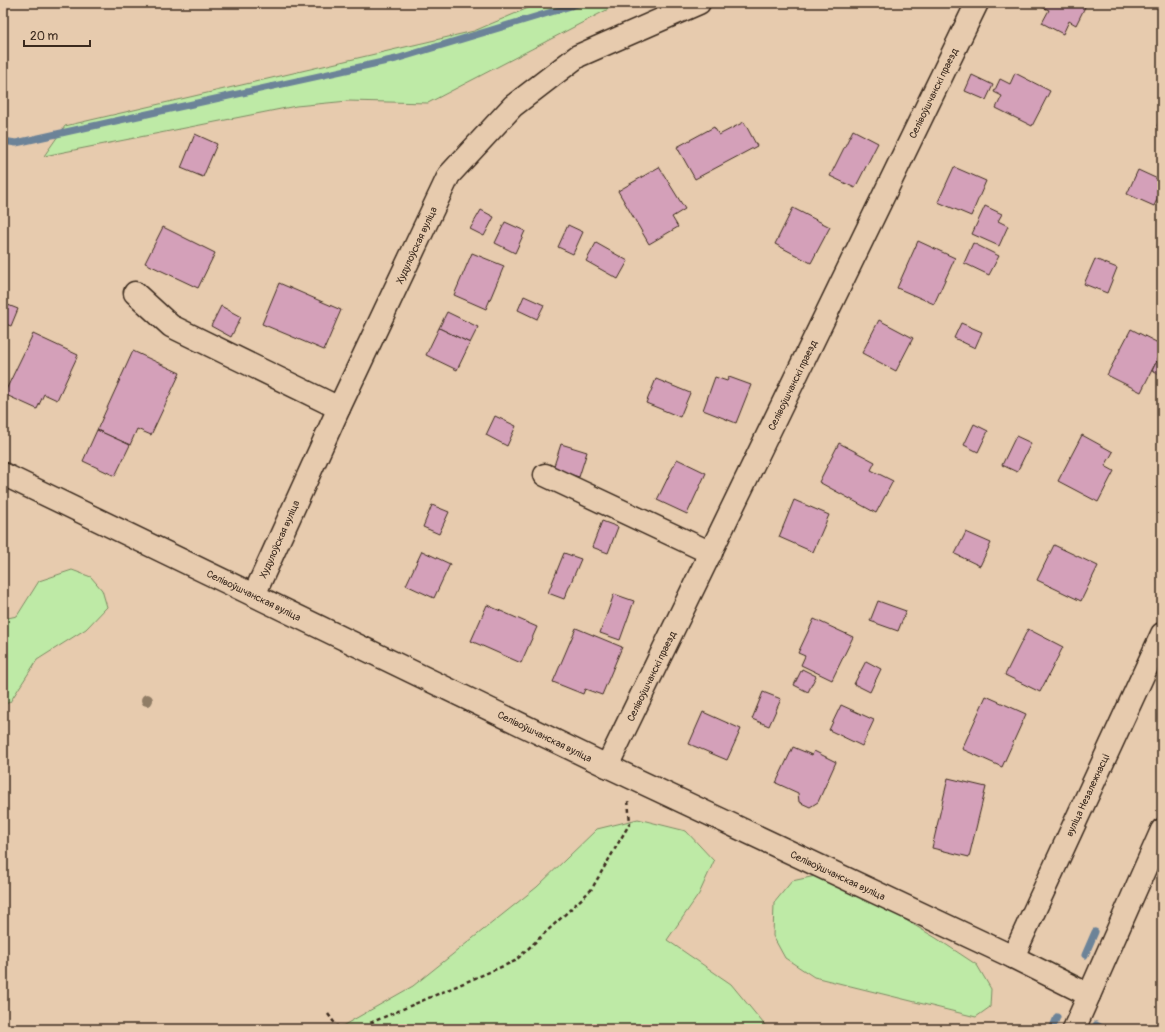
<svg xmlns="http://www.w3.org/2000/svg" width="1165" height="1032" font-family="Pangolin,sans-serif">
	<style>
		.green { fill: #beeaa6; stroke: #7c8a62 }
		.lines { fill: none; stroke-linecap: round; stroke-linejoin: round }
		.stream { stroke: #6c8398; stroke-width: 7 }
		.building { fill: #d4a0b9; stroke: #3b2a1e }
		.minor-casing { stroke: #3b2a1e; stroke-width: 25 }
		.path { stroke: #3b2a1e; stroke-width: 2.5; stroke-dasharray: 4 3; stroke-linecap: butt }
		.minor { stroke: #e7cbae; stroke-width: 22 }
		.tree { fill: #907d66 }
		.labels { text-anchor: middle; stroke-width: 3; stroke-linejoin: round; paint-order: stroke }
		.street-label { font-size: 10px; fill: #3b2a1e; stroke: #e7cbae }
	</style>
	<rect width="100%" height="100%" fill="#e7cbae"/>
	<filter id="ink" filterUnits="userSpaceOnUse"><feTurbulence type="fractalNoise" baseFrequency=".025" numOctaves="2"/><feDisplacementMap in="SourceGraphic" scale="8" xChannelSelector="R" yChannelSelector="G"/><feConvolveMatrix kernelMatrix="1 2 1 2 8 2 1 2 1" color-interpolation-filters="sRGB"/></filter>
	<g filter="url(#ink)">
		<g class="green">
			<path d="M540 3H620L428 103 348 101 296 106 44 156 65 126 474 31Z"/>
			<path d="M72 570 91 577 102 590 107 607 86 629 37 660 10 702 3 705V619L17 616 39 581Z"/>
			<path d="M638 819 686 831 714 861 699 894 667 940 731 984 768 1029H337L413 986 537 887 597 829Z"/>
			<path d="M820 875 877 903 936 938 977 965 991 989 990 1007 976 1017 814 977 785 958 773 936 774 903 792 881Z"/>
		</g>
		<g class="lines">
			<g class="stream">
				<path d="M3 141 16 143 396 59 581 3"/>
				<path d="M1085 955 1095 932"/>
				<path d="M1096 1025 1104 1029"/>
				<path d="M1052 1029 1057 1017"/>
			</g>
		</g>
		<g class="building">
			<path d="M1044 3H1087L1076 25 1069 21 1063 34 1042 23 1049 10 1042 7Z"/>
			<path d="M1015 73 1050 91 1032 126 996 108 1002 96 994 92 1000 79 1010 84Z"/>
			<path d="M972 75 993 85 986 100 965 91Z"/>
			<path d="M1162 115V128L1157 126Z"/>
			<path d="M744 122 757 146 695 179 677 147 714 127 719 135Z"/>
			<path d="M853 130 878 143 855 188 830 176Z"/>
			<path d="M195 134 217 144 203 177 181 168Z"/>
			<path d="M659 167 685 209 672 217 678 227 649 244 618 191Z"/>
			<path d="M954 167 986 181 971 216 938 202Z"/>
			<path d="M1138 170 1162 181V189L1154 206 1127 194Z"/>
			<path d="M985 206 1002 214 998 221 1008 226 999 246 972 234Z"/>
			<path d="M793 208 830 227 811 263 775 244Z"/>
			<path d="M481 210 494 217 484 236 470 229Z"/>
			<path d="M505 222 525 231 515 253 495 243Z"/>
			<path d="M568 225 583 232 573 254 558 247Z"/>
			<path d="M163 227 215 253 198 288 145 263Z"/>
			<path d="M918 241 955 258 934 304 897 288Z"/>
			<path d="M596 243 628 261 618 279 586 261Z"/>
			<path d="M973 243 999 256 989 275 964 263Z"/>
			<path d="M472 253 504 266 486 309 454 295Z"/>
			<path d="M1095 259 1117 268 1107 293 1084 284Z"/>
			<path d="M279 283 341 310 324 350 262 324Z"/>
			<path d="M524 296 544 305 537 319 518 310Z"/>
			<path d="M3 303 18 309 11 326 3 323Z"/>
			<path d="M221 306 241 317 231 337 211 326Z"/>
			<path d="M447 312 478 327 470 343 439 328Z"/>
			<path d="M879 320 913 338 896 371 862 353Z"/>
			<path d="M961 323 982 332 975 348 954 338Z"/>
			<path d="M439 328 470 343 457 370 426 355Z"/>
			<path d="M1131 329 1162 345V350L1141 392 1107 375Z"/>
			<path d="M33 334 78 355 57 400 44 394 37 409 4 394Z"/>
			<path d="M1162 350V376L1152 371Z"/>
			<path d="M133 351 180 373 151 435 137 429 130 445 97 430Z"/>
			<path d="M715 377 727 381 729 377 751 385 736 423 703 410Z"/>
			<path d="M656 379 690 393 680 417 646 403Z"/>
			<path d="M495 416 516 426 507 446 486 435Z"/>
			<path d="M974 424 988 431 978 452 964 445Z"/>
			<path d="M97 430 130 445 115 476 83 461Z"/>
			<path d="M1082 435 1113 452 1105 466 1114 471 1098 502 1058 481Z"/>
			<path d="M1016 436 1031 443 1017 472 1002 465Z"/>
			<path d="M839 443 875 462 871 470 893 481 876 513 819 482Z"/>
			<path d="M561 444 587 452 579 477 553 469Z"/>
			<path d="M677 459 706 473 687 514 657 500Z"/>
			<path d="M794 500 829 515 813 552 779 537Z"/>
			<path d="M432 505 449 512 439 534 423 527Z"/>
			<path d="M602 521 618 527 608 553 592 547Z"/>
			<path d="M966 532 991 543 980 566 955 554Z"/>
			<path d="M1054 545 1098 566 1081 601 1037 580Z"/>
			<path d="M422 551 450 564 434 598 406 585Z"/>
			<path d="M564 553 581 559 564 599 548 593Z"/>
			<path d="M614 594 634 601 620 640 600 633Z"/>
			<path d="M878 601 906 611 898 631 870 621Z"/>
			<path d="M487 605 537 627 521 663 471 641Z"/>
			<path d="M814 619 853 637 832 680 801 665 805 656 798 653Z"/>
			<path d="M576 628 622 647 602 695 585 689 583 694 553 682Z"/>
			<path d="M1028 629 1063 647 1040 692 1005 675Z"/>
			<path d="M866 661 881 669 870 692 854 684Z"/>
			<path d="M802 669 816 676 808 692 794 685Z"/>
			<path d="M763 692 781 699 769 726 752 719Z"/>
			<path d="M986 696 1026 714 1002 767 962 749Z"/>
			<path d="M841 705 874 720 862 746 829 730Z"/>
			<path d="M703 712 741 729 727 760 689 744Z"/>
			<path d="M793 747 812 755 814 751 836 762 818 802 810 807 799 802 798 793 776 783Z"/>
			<path d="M948 778 986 787 969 857 932 848Z"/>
		</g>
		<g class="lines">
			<g class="minor-casing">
				<g id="minor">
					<path d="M135 293 171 326 339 408"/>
					<path d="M3 474 607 766 1013 957 1089 995"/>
					<path d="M545 475 711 553"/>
					<path d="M254 595 339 408 449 175 513 106 578 56 699 3"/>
					<path d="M607 766 977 3"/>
					<path d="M1013 957 1162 634"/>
					<path d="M1074 1029 1162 830"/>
				</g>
			</g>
			<g class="path">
				<path d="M328 1014 339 1029"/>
				<path d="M367 1029 370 1023 515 961 591 890 630 823 628 800"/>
			</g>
			<use href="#minor" class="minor"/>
		</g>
		<circle class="tree" cx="147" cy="700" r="6"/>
	</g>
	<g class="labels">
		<g class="street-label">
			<text transform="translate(933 93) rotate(-64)" y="4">Селівоўшчанскі праезд</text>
			<text transform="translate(416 245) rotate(-65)" y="4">Худулоўская вуліца</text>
			<text transform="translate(792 385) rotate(-64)" y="4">Селівоўшчанскі праезд</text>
			<text transform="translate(279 539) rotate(-66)" y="4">Худулоўская вуліца</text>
			<text transform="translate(254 595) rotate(26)" y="4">Селівоўшчанская вуліца</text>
			<text transform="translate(651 676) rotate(-64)" y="4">Селівоўшчанскі праезд</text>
			<text transform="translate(545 736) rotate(26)" y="4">Селівоўшчанская вуліца</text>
			<text transform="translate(1087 795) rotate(-65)" y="4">вуліца Незалежнасці</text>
			<text transform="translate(838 875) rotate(25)" y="4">Селівоўшчанская вуліца</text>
		</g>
	</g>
	<rect width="1165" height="1032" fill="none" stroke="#e7cbae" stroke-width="16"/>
	<rect x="8" y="8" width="1149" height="1016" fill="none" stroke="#3b2a1e" stroke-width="1.5" filter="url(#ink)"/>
	<path d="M24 40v6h66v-6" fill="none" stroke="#3b2a1e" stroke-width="2"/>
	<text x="30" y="40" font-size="12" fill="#3b2a1e" stroke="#e7cbae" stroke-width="3" paint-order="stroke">20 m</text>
</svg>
